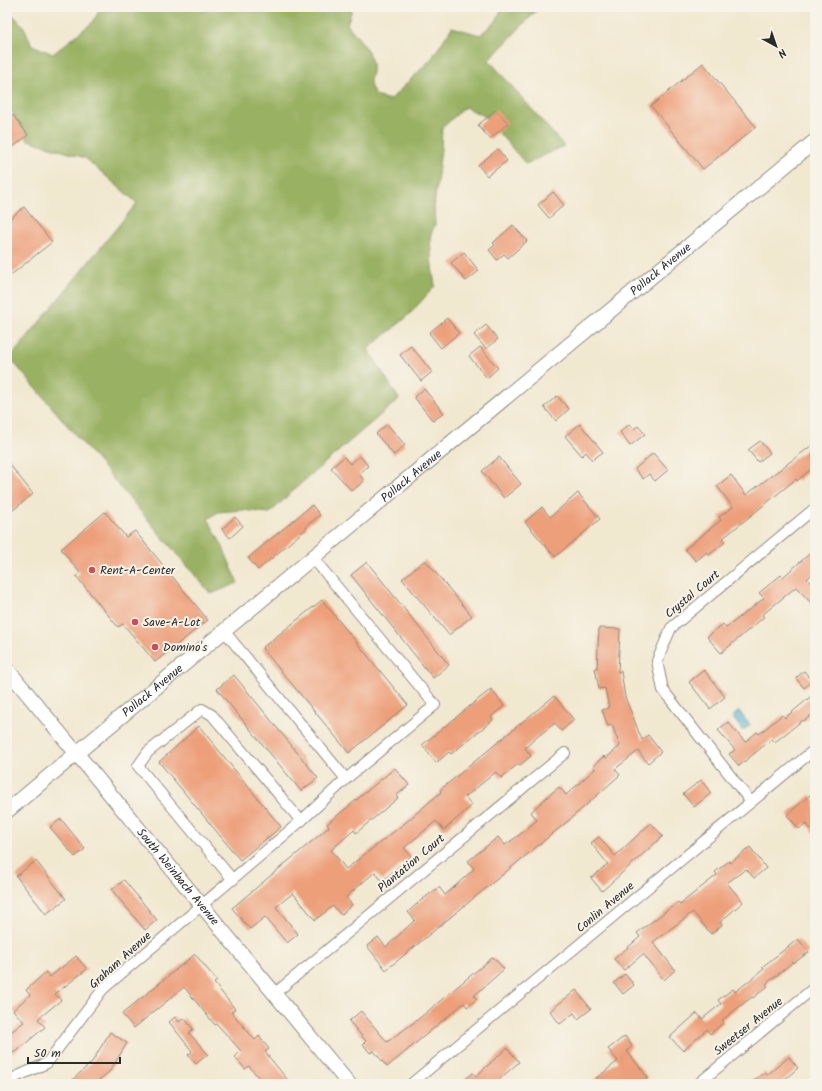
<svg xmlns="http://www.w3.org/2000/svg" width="822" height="1091" font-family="Kalam,sans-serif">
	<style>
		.forest { fill: #99b162; stroke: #626e46 }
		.water { fill: #51adcf; stroke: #3e6c7d }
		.building { fill: #ed9f79 }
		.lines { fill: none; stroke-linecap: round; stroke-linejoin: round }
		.street-casing { stroke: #8e8a7e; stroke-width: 12 }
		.secondary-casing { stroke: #8e8a7e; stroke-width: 16 }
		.street { stroke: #fff; stroke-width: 10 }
		.secondary { stroke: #fff; stroke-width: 14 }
		.poi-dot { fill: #d1495b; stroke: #f7f3e8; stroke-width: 1.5 }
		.labels { text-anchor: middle; stroke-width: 4; stroke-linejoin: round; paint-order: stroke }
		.street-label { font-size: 12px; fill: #2b2b2b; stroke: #f7f3e8 }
		.poi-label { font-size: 12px; fill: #2b2b2b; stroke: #f7f3e8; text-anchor: start }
	</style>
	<rect width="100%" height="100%" fill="#f7f3e8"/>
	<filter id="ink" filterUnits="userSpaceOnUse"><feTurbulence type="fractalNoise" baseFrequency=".025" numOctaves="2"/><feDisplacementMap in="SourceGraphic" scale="8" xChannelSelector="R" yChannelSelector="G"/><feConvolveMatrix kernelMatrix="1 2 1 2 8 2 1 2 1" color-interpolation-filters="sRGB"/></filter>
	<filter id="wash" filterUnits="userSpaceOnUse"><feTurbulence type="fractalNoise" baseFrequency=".012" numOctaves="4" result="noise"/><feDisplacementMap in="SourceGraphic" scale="16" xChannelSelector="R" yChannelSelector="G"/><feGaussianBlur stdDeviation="0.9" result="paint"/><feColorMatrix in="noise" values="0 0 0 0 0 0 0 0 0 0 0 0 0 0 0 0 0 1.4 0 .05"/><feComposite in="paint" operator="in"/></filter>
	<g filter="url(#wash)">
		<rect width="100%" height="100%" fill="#f1e8d0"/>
		<path class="forest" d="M101 7H353L347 24C356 36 370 49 372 64 374 80 364 78 376 96L390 100 432 58 452 27 480 35 497 20 502 7H540L489 60 564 146 526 164 484 116 465 107 442 128 441 149 434 207 435 224 430 237 432 267 435 286 407 317 368 349 399 399 298 486 270 513 242 510 218 512 208 519 222 545 238 583 211 594 10 358 137 203 85 158 28 140 7 103V9L23 25 32 45 53 54 93 22Z"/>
		<path class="water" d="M739 711 750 725 743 731 732 717Z"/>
		<g id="blocks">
			<g class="building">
				<path d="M703 63 756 127 703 169 651 106Z"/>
				<path d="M496 110 508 123 490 139 478 125Z"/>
				<path d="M13 115 28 135 7 152V120Z"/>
				<path d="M498 149 507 161 487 176 478 165Z"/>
				<path d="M553 192 564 205 549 218 538 205Z"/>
				<path d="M24 207 52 242 7 278V221Z"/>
				<path d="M513 225 527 241 508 258 504 254 497 260 489 250 495 245 493 243Z"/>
				<path d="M464 252 479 271 466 281 451 263Z"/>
				<path d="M447 318 459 333 441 348 429 333Z"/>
				<path d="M486 325 498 339 486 349 474 335Z"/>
				<path d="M411 346 432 372 421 381 400 355Z"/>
				<path d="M480 347 498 368 487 378 469 356Z"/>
				<path d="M424 389 444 413 433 421 414 397Z"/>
				<path d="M557 396 569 409 556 421 544 407Z"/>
				<path d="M387 424 405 445 394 455 376 434Z"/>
				<path d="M580 424 603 452 592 460 586 452 582 456 565 436Z"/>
				<path d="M630 424 634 429 638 426 645 434 630 446 620 432Z"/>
				<path d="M760 441 770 453 758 462 748 450Z"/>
				<path d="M815 443V466L797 481 796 479 722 539 725 542 709 555 707 552 696 561 685 549 721 520 719 517 733 507 717 486 731 475 746 495Z"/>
				<path d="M653 453 668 470 655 481 649 474 643 479 635 469Z"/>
				<path d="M360 456 368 466 359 474 364 481 352 491 331 468 344 457 350 464Z"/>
				<path d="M499 457 521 484 504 498 482 471Z"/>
				<path d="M7 461 33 494 7 515Z"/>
				<path d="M578 493 600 519 555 557 525 522 542 507 550 517Z"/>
				<path d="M312 505 320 515 306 526 307 528 258 570 248 558Z"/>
				<path d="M105 512 126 537 135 531 208 620 155 662 123 624 118 627 76 576 80 573 61 549Z"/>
				<path d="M235 517 243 526 230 538 222 529Z"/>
				<path d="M815 549V571L807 579 815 588V607L796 587 762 615 764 617 721 653 707 637 723 624 726 628 764 598 759 593 781 575 783 577Z"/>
				<path d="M425 560 472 616 449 635 402 579Z"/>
				<path d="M367 562 449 665 433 678 351 575Z"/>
				<path d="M322 600 408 705 349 753 262 648Z"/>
				<path d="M599 628 620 629 618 672 621 671 625 697 642 740 648 735 661 752 648 763 638 751 615 769 620 775 568 821 386 970 367 946 378 937 386 947 415 920 408 912 419 902 439 887 445 895 474 869 468 861 498 837 505 845 518 836 537 820 531 812 547 797 559 787 566 795 595 769 593 766 604 756 606 758 620 746 612 725 608 726 602 710 609 708 605 688 599 689 595 668H597Z"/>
				<path d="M704 670 725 697 710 709 689 682Z"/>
				<path d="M804 671 812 681 804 688 796 678Z"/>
				<path d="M234 675 318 778 301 791 217 689Z"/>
				<path d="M491 689 504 706 491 717 493 720 451 754 449 752 436 763 422 745Z"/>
				<path d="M815 693V712L804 721 803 720 775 742 772 739 739 766 729 754 735 750 718 730 728 722 745 742 757 732 759 734 782 715 785 718Z"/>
				<path d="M554 696 574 720 561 731 555 723 537 737 525 748 531 756 520 765 518 764 501 778 496 772 465 797 472 805 444 830 436 821 424 831 404 848 411 856 394 871 382 881 375 872 346 897 352 905 341 915 333 906 315 920 293 893 276 907 298 934 287 943 265 917 250 929 232 908 329 827 327 824 395 768 409 785 396 796 398 798 356 833 354 830 331 850 346 869 405 823 441 792 440 790Z"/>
				<path d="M199 726 281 827 240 860 159 762Z"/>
				<path d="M701 780 711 793 694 807 683 794Z"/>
				<path d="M810 795 815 800V834L806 823 799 829 787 815Z"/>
				<path d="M61 819 85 849 75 857 50 827Z"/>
				<path d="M651 823 663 836 602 891 591 878 608 864 591 843 599 837 615 856Z"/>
				<path d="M750 847 766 868 754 878 746 869 727 883 743 902 720 922 722 925 711 934 693 912 653 942 675 970 664 980 643 954 624 970 614 959 640 937 637 933 678 902 680 904 717 875 715 872 729 861 730 863Z"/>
				<path d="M36 861 66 899 46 914 16 876Z"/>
				<path d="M124 880 157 920 145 930 112 890Z"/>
				<path d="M798 939 809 952 794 963 793 962 766 984 768 986 753 998 752 997 722 1020 724 1022 710 1034 707 1029 683 1051 670 1037 697 1013 702 1019 721 1004 718 1000 733 989 735 992 764 969 762 967Z"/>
				<path d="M195 954 217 981 214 983 235 1009 231 1012 255 1040 259 1036 269 1049 265 1052 291 1084H264L249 1066 245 1069 235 1057 241 1051 217 1024 215 1025 184 987 134 1028 122 1014Z"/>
				<path d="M76 956 87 969 55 994 61 1000 38 1019 45 1027 19 1049V1050L7 1055V1035L24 1022 13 1010 30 995 26 990 46 972 50 977Z"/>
				<path d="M493 957 504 969 474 996 477 999 467 1007 464 1003 387 1067 374 1051 370 1053 363 1044 366 1041 349 1021 361 1011 387 1042 416 1021Z"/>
				<path d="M625 974 634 985 623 994 614 983Z"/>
				<path d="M576 990 591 1009 578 1019 574 1013 560 1024 550 1011Z"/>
				<path d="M175 1017 179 1022 184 1018 193 1029 189 1033 208 1054 196 1064 188 1055 192 1051 169 1022Z"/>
				<path d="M110 1032 127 1043 110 1071 94 1084H68L92 1062Z"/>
				<path d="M625 1036 632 1046 627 1051 648 1078 640 1084H589L618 1061 608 1049Z"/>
				<path d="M507 1048 519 1062 494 1084H459L473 1073 476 1076Z"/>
				<path d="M789 1057 798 1068 779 1084H749L765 1072 767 1075Z"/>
			</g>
		</g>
	</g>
	<g filter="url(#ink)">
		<use href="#blocks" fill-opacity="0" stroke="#8e8a7e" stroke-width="1"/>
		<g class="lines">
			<g class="street-casing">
				<g id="street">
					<path d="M225 632 346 779"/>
					<path d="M751 802 663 690 657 661 671 628 815 508"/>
					<path d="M233 880 138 766 148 752 202 709 212 715 301 821"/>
					<path d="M274 994 565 753"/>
					<path d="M7 1081 47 1063 103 989 301 821 346 779 435 705 313 558"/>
					<path d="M411 1084 815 749"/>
					<path d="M698 1084 815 987"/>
				</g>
			</g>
			<g class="secondary-casing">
				<g id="secondary">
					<path id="s1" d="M7 669 349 1084"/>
					<path id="s2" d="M7 811 815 141"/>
				</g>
			</g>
			<use href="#street" class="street"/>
			<use href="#secondary" class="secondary"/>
		</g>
	</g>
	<g class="poi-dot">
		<circle cx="92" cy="570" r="4"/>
		<circle cx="135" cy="622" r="4"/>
		<circle cx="155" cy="647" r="4"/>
	</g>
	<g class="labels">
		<g class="street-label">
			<text dy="4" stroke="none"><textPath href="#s2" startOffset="849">Pollack Avenue</textPath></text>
			<text dy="4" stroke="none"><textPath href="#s2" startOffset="525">Pollack Avenue</textPath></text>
			<text transform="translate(692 594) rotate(-40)" y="4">Crystal Court</text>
			<text dy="4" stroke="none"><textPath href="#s2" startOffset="189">Pollack Avenue</textPath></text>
			<text transform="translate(411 863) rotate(-40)" y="4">Plantation Court</text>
			<text dy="4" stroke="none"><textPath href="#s1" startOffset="269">South Weinbach Avenue</textPath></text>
			<text transform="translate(605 907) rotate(-40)" y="4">Conlin Avenue</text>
			<text transform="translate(120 960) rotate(-42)" y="4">Graham Avenue</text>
			<text transform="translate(748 1026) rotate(-39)" y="4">Sweetser Avenue</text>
		</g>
		<g class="poi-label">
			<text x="100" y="574">Rent-A-Center</text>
			<text x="143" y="626">Save-A-Lot</text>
			<text x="163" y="651">Domino's</text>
		</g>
	</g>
	<rect width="822" height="1091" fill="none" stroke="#f7f3e8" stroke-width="24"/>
	<g transform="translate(776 46) rotate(140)" stroke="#f7f3e8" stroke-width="3" paint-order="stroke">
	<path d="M0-3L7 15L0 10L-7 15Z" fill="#2b2b2b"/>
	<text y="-6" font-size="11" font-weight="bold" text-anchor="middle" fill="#2b2b2b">N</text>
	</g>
	<path d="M28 1057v6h92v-6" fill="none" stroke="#2b2b2b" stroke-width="2"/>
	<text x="34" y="1057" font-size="12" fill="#2b2b2b" stroke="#f7f3e8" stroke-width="3" paint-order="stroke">50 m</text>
</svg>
